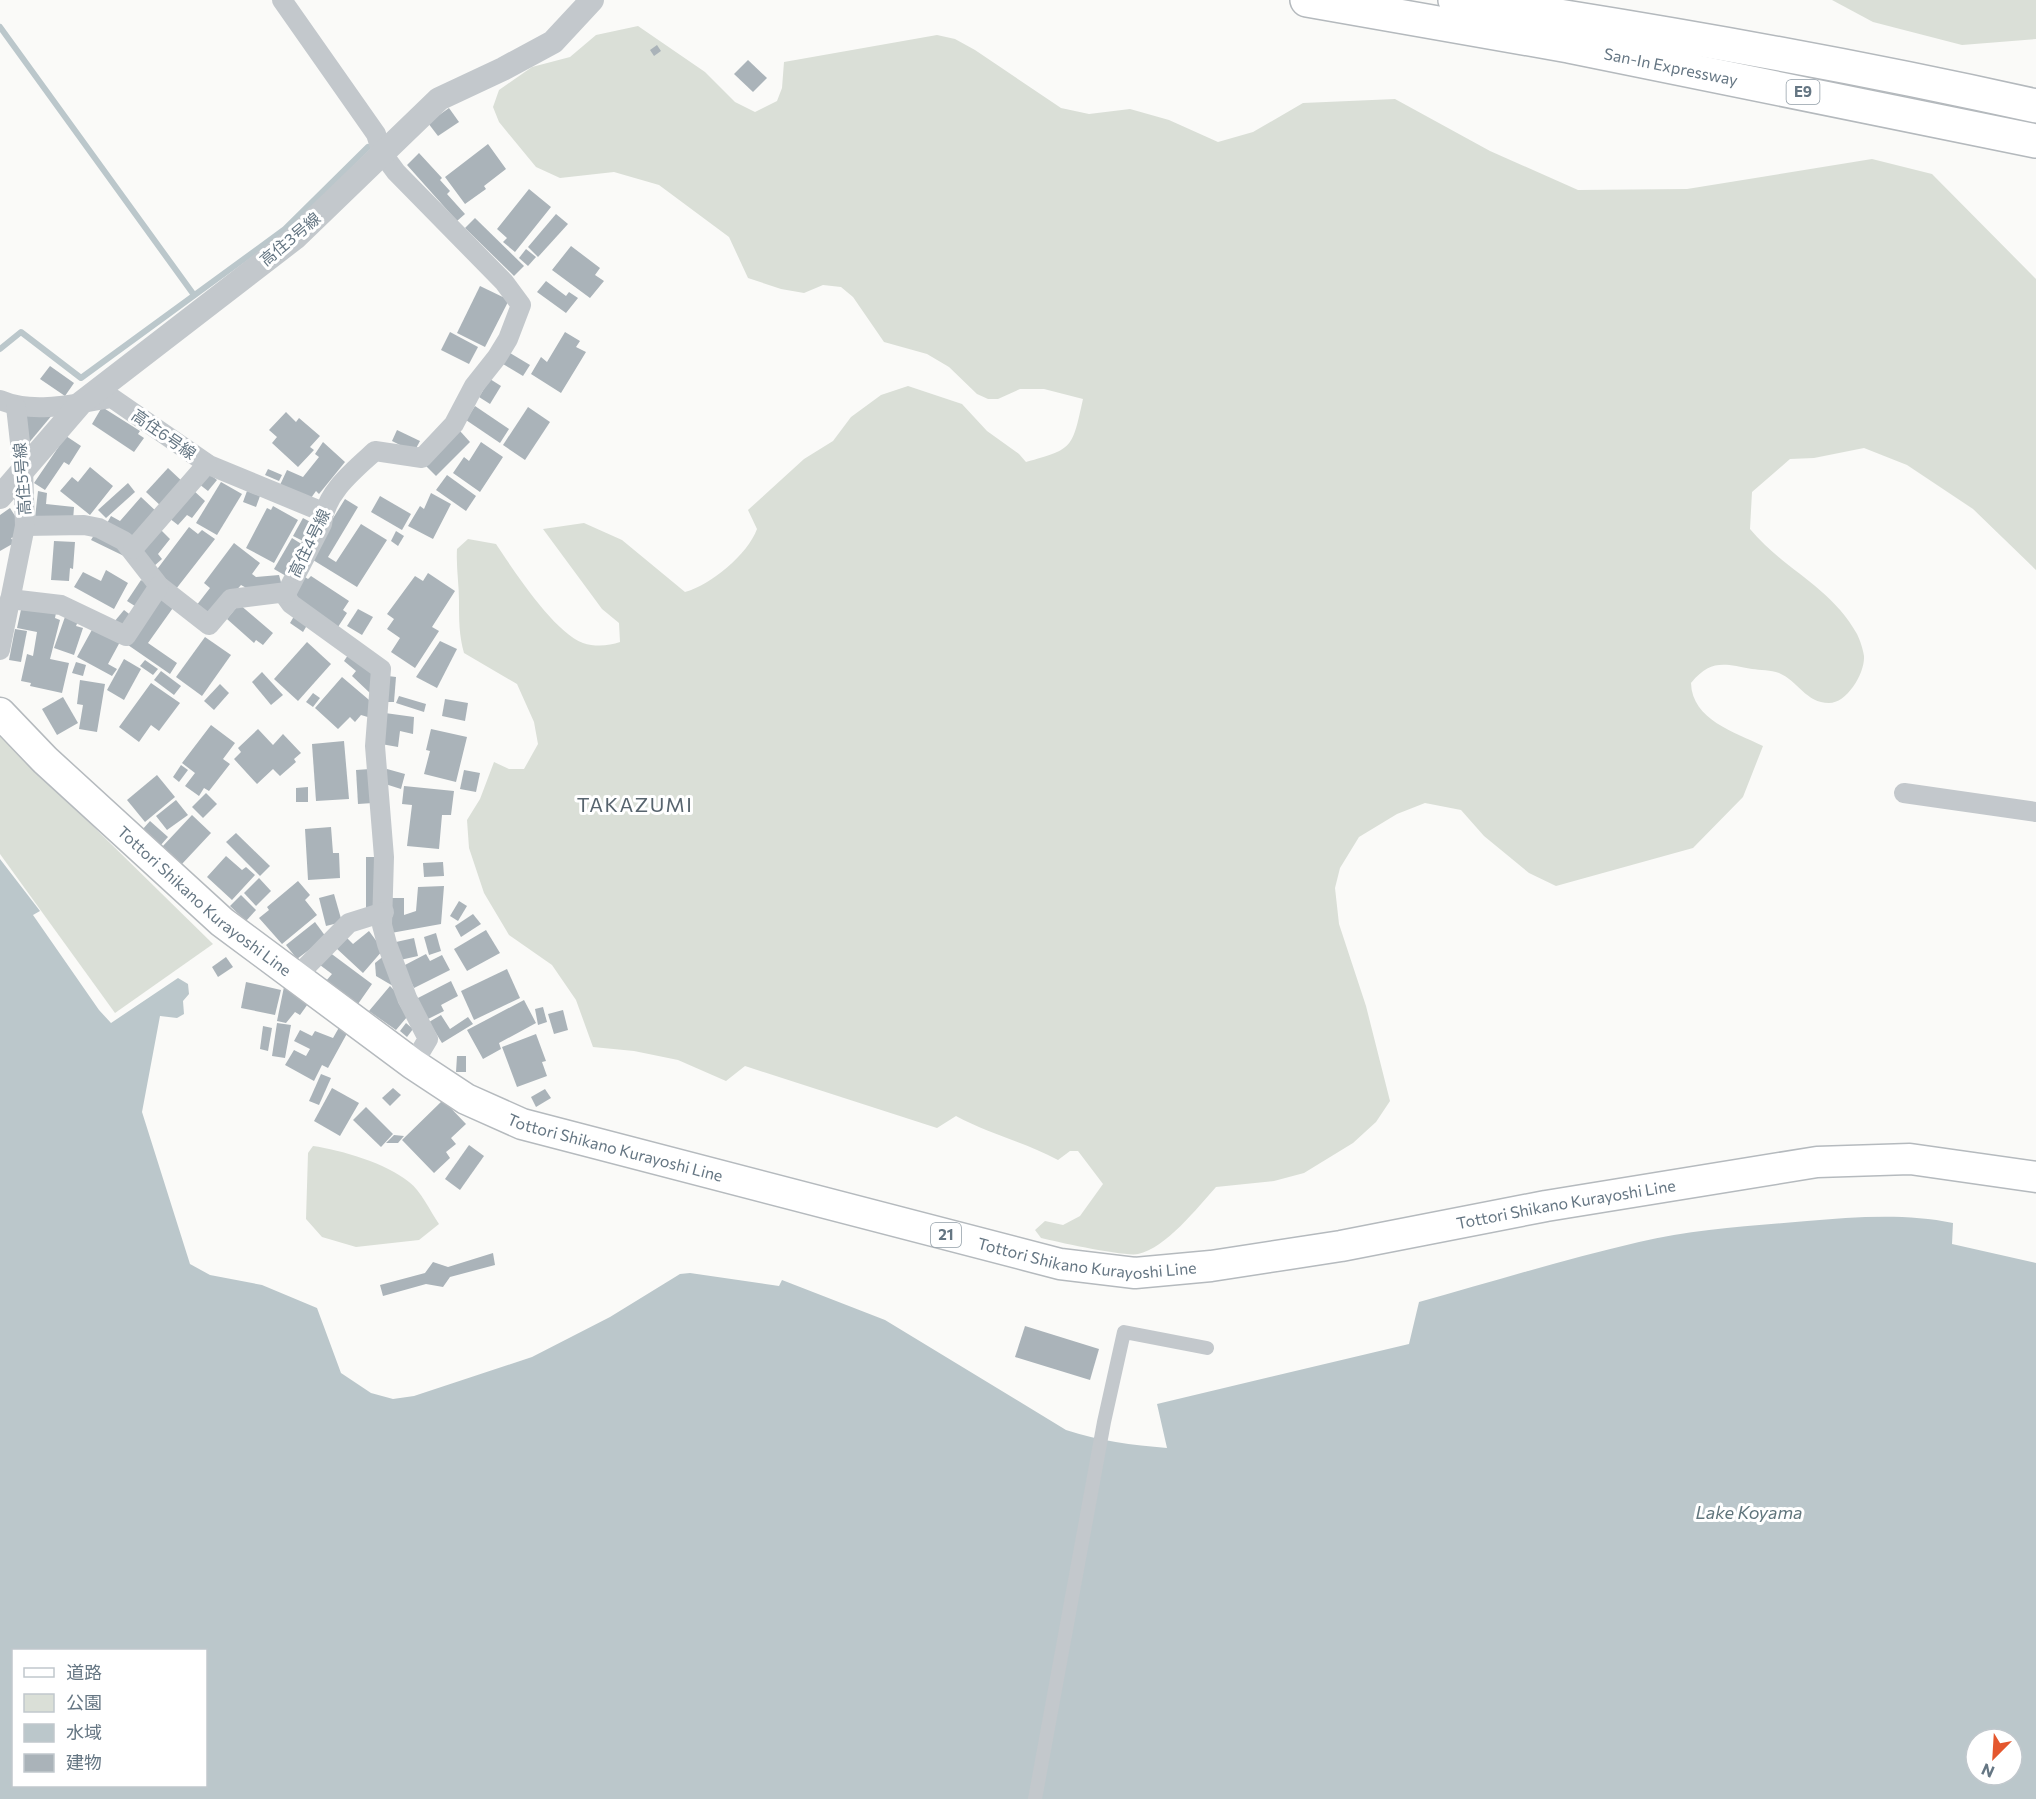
<svg xmlns="http://www.w3.org/2000/svg" width="2036" height="1799" font-family="Commissioner,'Noto Sans JP',sans-serif">
	<style>
		.green { fill: #dadfd7 }
		.water { fill: #bbc7cb; fill-rule: evenodd }
		.lines { fill: none; stroke-linecap: round; stroke-linejoin: round }
		.stream { stroke: #bbc7cb; stroke-width: 6 }
		.building { fill: #aab3b9 }
		.primary-casing { stroke: #b5babe; stroke-width: 33 }
		.motorway-casing { stroke: #b4b9bd; stroke-width: 36 }
		.pedestrian { stroke: #c3c8cc; stroke-width: 14 }
		.minor { stroke: #c3c8cc; stroke-width: 20 }
		.tertiary { stroke: #c3c8cc; stroke-width: 24 }
		.primary { stroke: #fff; stroke-width: 30 }
		.motorway { stroke: #fff; stroke-width: 33 }
		.labels { text-anchor: middle; stroke-width: 6; stroke-linejoin: round; paint-order: stroke }
		.shield { fill: #fff; stroke: #939fa8; stroke-width: 1.5 }
		.shield-label { font-size: 15px; font-weight: bold; fill: #657683 }
		.street-label { font-size: 16px; fill: #657683; stroke: #fff }
		.water-label { font-size: 18px; font-style: italic; fill: #60757c; stroke: #fff }
		.quarter-label { font-size: 20px; letter-spacing: 1.5px; fill: #57646e; stroke: #fff }
	</style>
	<rect width="100%" height="100%" fill="#fafaf8"/>
	<g class="green">
		<path d="M1832 0H2036V39L1962 45 1873 22Z"/>
		<path d="M638 26 705 72 735 102 755 112 777 101 782 88 784 62 937 35 955 39 975 50 1061 108 1089 114 1130 109 1169 120 1218 142 1253 132 1303 103 1395 99 1490 151 1578 190 1687 189 1872 159 1932 174 2036 279V570L1973 509 1907 465 1864 448 1814 458 1790 459 1752 492 1750 529C1784 570 1830 586 1857 634 1860 640 1863 649 1864 656 1865 673 1847 703 1829 703 1806 703 1798 681 1779 673 1771 670 1760 670 1752 669 1724 664 1711 659 1691 683 1692 720 1735 732 1763 746L1743 797 1693 848 1556 886 1529 873 1484 836 1461 810 1425 803 1397 814 1359 837 1340 868 1335 888 1339 924 1366 1006 1390 1101 1376 1122 1353 1143 1304 1173 1274 1181 1216 1187C1197 1208 1166 1248 1138 1254 1126 1257 1057 1242 1041 1238L1035 1230 1045 1221 1063 1225 1080 1216 1103 1184 1078 1151H1070L1058 1160C1024 1142 989 1134 956 1116L937 1128 745 1066 726 1081 678 1060 634 1051 593 1047 576 1000 552 965 509 935 484 893 469 848 467 820 480 799 494 762 509 769H524L538 744 534 722 517 684 464 653C459 635 459 620 459 601 459 583 456 568 457 549L468 539 496 544C514 571 554 632 583 643 595 647 609 646 620 642L619 623 602 609 543 529 584 523 622 540 685 592C711 585 748 554 757 529L748 510 804 459 833 441 851 417 881 395 908 386 962 404 987 431 1019 454 1026 462C1074 449 1072 448 1083 399L1044 389H1020L998 399H988L977 394 949 367 927 354 884 342 853 297 841 287 823 285 804 293 781 289 748 278 729 237 659 185 614 172 560 178 536 167 499 122 493 107 499 90 532 67 570 57 596 35Z"/>
		<path d="M0 735 213 944 115 1013 0 854Z"/>
		<path d="M313 1146C341 1150 386 1163 409 1182 421 1191 430 1211 439 1224L419 1240 356 1247 322 1237 306 1219 308 1153Z"/>
	</g>
	<path class="water" d="M0 859 40 911 33 915 99 1010 111 1023 178 978 188 984 189 994 183 1001 184 1014 177 1018 160 1016 142 1112 190 1264 210 1275 262 1285 317 1308 341 1373 371 1393 393 1399 414 1396 532 1357 610 1317 680 1274 690 1273 779 1286 782 1280 885 1320 1066 1430C1099 1441 1132 1445 1167 1448L1157 1404 1409 1344 1419 1302C1492 1282 1565 1259 1639 1242 1694 1229 1751 1226 1807 1221 1854 1217 1906 1213 1953 1223L1952 1244 2036 1263V1799H0ZM14 1650H206V1786H14ZM1976 1739H2012V1775H1976Z"/>
	<g class="lines">
		<g class="stream">
			<path d="M0 27 194 295"/>
			<path d="M0 349 21 332 81 378 285 229 368 147"/>
		</g>
	</g>
	<g class="building">
		<path d="M657 45 661 51 654 56 650 50Z"/>
		<path d="M748 60 767 78 753 92 734 74Z"/>
		<path d="M449 108 459 122 438 136 428 123Z"/>
		<path d="M488 144 506 169 484 186 486 189 465 204 445 177Z"/>
		<path d="M419 153 442 178 440 180 450 191 447 194 465 214 457 221 407 165Z"/>
		<path d="M529 189 551 207 515 252 503 242 507 238 497 229Z"/>
		<path d="M556 214 568 224 538 257 528 247Z"/>
		<path d="M475 218 524 266 514 276 465 228Z"/>
		<path d="M571 246 600 268 595 275 604 281 590 298 552 270Z"/>
		<path d="M526 249 536 257 528 266 519 258Z"/>
		<path d="M546 281 566 296 569 292 578 298 566 313 537 292Z"/>
		<path d="M480 286 509 300 485 347 457 333Z"/>
		<path d="M450 332 478 347 469 364 441 350Z"/>
		<path d="M565 332 580 341 576 347 586 352 561 393 531 374 541 357 547 362Z"/>
		<path d="M510 353 530 365 523 376 503 364Z"/>
		<path d="M50 366 74 383 65 396 40 379Z"/>
		<path d="M490 379 501 386 490 404 479 397Z"/>
		<path d="M475 406 509 429 500 443 466 420Z"/>
		<path d="M102 407 140 431 138 434 144 438 134 452 92 424Z"/>
		<path d="M528 407 550 422 525 460 503 445Z"/>
		<path d="M286 412 296 422 299 418 320 436 310 447 314 450 298 467 272 443 277 437 269 430Z"/>
		<path d="M53 414 27 445 23 416Z"/>
		<path d="M397 430 420 441 414 452 392 441Z"/>
		<path d="M460 431 470 442 436 476 426 466Z"/>
		<path d="M66 436 81 446 69 465 64 462 45 490 34 483Z"/>
		<path d="M323 442 345 462 319 494 316 491 311 498 280 485 287 470 303 477 319 457 315 454Z"/>
		<path d="M481 442 503 457 480 492 453 473 464 457 469 461Z"/>
		<path d="M90 467 113 486 90 515 60 491 72 477 78 482Z"/>
		<path d="M168 468 185 484 163 508 146 492Z"/>
		<path d="M268 469 282 475 279 481 265 475Z"/>
		<path d="M208 473 217 480 208 491 199 484Z"/>
		<path d="M447 475 476 496 466 511 436 490Z"/>
		<path d="M221 482 242 494 217 535 196 523Z"/>
		<path d="M128 483 135 492 106 518 98 510Z"/>
		<path d="M193 490 205 501 192 518 187 515 178 525 169 518Z"/>
		<path d="M38 491 47 493 46 504 74 507 73 521 35 518Z"/>
		<path d="M247 491 260 496 256 507 243 502Z"/>
		<path d="M431 493 451 504 433 539 408 526 420 506 424 509Z"/>
		<path d="M380 496 411 514 402 530 371 512Z"/>
		<path d="M141 497 159 514 133 541 106 525 111 516 120 521Z"/>
		<path d="M345 499 358 507 328 557 336 562 361 524 387 540 357 587 313 560 314 549Z"/>
		<path d="M273 506 298 520 274 563 246 548 267 508 271 510Z"/>
		<path d="M10 508 17 519 15 537 11 538 14 543 0 551V515Z"/>
		<path d="M303 518 314 524 305 542 293 536Z"/>
		<path d="M189 527 198 534 202 530 215 539 176 589 155 572Z"/>
		<path d="M159 528 170 539 158 554 162 559 153 567 141 551Z"/>
		<path d="M396 531 404 536 398 546 391 541Z"/>
		<path d="M94 535 126 550 124 556 91 540Z"/>
		<path d="M292 538 303 545 286 576 274 569Z"/>
		<path d="M54 541 75 542 73 569 70 568 69 581 51 580Z"/>
		<path d="M234 543 260 563 252 574 256 577 279 575 282 586 250 590 241 585 233 594 228 590 208 615 196 606 210 588 204 583Z"/>
		<path d="M106 570 128 583 114 609 74 587 83 572 101 581Z"/>
		<path d="M428 573 455 591 432 627 439 631 415 668 391 652 400 638 387 629 394 619 387 614 415 576 423 581Z"/>
		<path d="M311 576 349 601 343 610 347 613 338 627 292 596 305 577 308 579Z"/>
		<path d="M141 580 152 587 138 608 127 601Z"/>
		<path d="M162 596 175 605 148 643 177 663 170 674 128 645Z"/>
		<path d="M239 604 273 633 263 645 256 640 254 643 227 619Z"/>
		<path d="M22 605 56 613 55 618 60 620 50 659 69 663 62 693 30 686 31 683 21 681 27 654 33 656 37 632 17 628Z"/>
		<path d="M358 609 373 617 362 635 347 626Z"/>
		<path d="M124 610 133 617 122 629 114 622Z"/>
		<path d="M296 613 309 622 303 632 290 623Z"/>
		<path d="M66 614 79 619 76 626 83 628 74 655 54 648Z"/>
		<path d="M94 626 121 640 108 664 117 669 112 676 77 657Z"/>
		<path d="M15 629 27 631 21 662 9 660Z"/>
		<path d="M205 637 231 655 202 696 176 677Z"/>
		<path d="M440 641 457 649 437 688 416 677Z"/>
		<path d="M307 642 331 664 298 701 274 679Z"/>
		<path d="M350 652 376 673 371 694 352 676 356 671 344 661Z"/>
		<path d="M124 659 141 669 124 700 107 690Z"/>
		<path d="M145 660 158 669 153 675 140 666Z"/>
		<path d="M76 662 86 665 83 676 72 673Z"/>
		<path d="M161 671 181 686 174 695 154 680Z"/>
		<path d="M262 672 283 695 271 705 252 682Z"/>
		<path d="M388 676 396 677 394 702H386Z"/>
		<path d="M342 677 375 705 371 718 361 715 355 722 350 717 338 729 315 708Z"/>
		<path d="M80 680 105 684 97 732 79 729 83 705 77 704Z"/>
		<path d="M151 683 180 703 159 731 151 725 139 742 119 727Z"/>
		<path d="M220 684 229 693 214 710 204 701Z"/>
		<path d="M313 693 320 698 313 707 306 702Z"/>
		<path d="M399 696 426 704 424 712 396 703Z"/>
		<path d="M63 697 78 723 57 735 42 709Z"/>
		<path d="M445 699 468 703 465 721 442 716Z"/>
		<path d="M385 713 414 717 413 734 400 731 398 747 381 744Z"/>
		<path d="M211 725 235 743 223 759 230 764 209 791 204 788 199 796 185 786 195 773 182 763Z"/>
		<path d="M258 729 273 745 283 734 301 753 294 759 296 762 280 776 273 769 257 784 234 759 241 752 238 748Z"/>
		<path d="M431 729 467 737 456 782 424 774 430 751 426 750Z"/>
		<path d="M344 741 349 799 316 801 312 744Z"/>
		<path d="M181 765 188 770 179 782 173 777Z"/>
		<path d="M370 769 373 803 358 804 356 770Z"/>
		<path d="M387 769 405 774 401 789 382 783Z"/>
		<path d="M464 770 480 773 476 792 460 789Z"/>
		<path d="M157 775 175 797 145 822 127 800Z"/>
		<path d="M404 786 454 791 451 815H442L439 849 407 846 412 805 402 804Z"/>
		<path d="M308 787V802H296V788Z"/>
		<path d="M206 793 217 804 203 818 192 807Z"/>
		<path d="M176 800 188 815 167 830 156 816Z"/>
		<path d="M192 815 211 833 181 865 162 847Z"/>
		<path d="M150 821 168 837 159 847 142 830Z"/>
		<path d="M331 827 333 853H339L340 878 308 880 305 829Z"/>
		<path d="M236 833 270 866 260 876 226 842Z"/>
		<path d="M226 856 242 870 246 867 255 875 232 900 207 877Z"/>
		<path d="M366 857H378L377 911H366Z"/>
		<path d="M443 862 444 876 424 877 423 863Z"/>
		<path d="M259 878 271 891 256 906 244 893Z"/>
		<path d="M298 881 310 895 305 900 317 915 282 944 259 918 269 910 267 907Z"/>
		<path d="M444 886 441 924 391 933 390 898H404V915L416 911 418 887Z"/>
		<path d="M334 894 342 922 326 926 319 898Z"/>
		<path d="M241 895 256 910 246 921 230 906Z"/>
		<path d="M459 901 467 906 458 921 450 916Z"/>
		<path d="M473 914 481 924 461 937 455 926Z"/>
		<path d="M315 922 326 937 297 959 286 945Z"/>
		<path d="M486 930 500 953 467 971 454 949Z"/>
		<path d="M369 931 383 950 363 973 335 947 345 936 353 944Z"/>
		<path d="M436 933 441 951 429 955 424 937Z"/>
		<path d="M414 938 418 956 400 960 396 942Z"/>
		<path d="M329 952 372 984 358 1004 326 981 332 974 320 965Z"/>
		<path d="M426 954 430 961 442 955 450 970 414 988 403 966Z"/>
		<path d="M385 955 393 986 376 976 375 963Z"/>
		<path d="M226 957 233 967 218 977 212 967Z"/>
		<path d="M507 969 520 998 474 1020 461 991Z"/>
		<path d="M451 981 458 996 441 1005 444 1011 426 1020 416 999Z"/>
		<path d="M246 982 281 990 275 1015 241 1008Z"/>
		<path d="M285 982 310 1001 300 1015 295 1012 286 1023 277 1021Z"/>
		<path d="M390 986 402 998 398 1002 407 1017 396 1030 369 1011Z"/>
		<path d="M524 1000 536 1023 499 1043 501 1049 483 1059 467 1030Z"/>
		<path d="M543 1007 547 1022 538 1025 535 1009Z"/>
		<path d="M563 1010 568 1030 554 1034 548 1014Z"/>
		<path d="M441 1015 450 1029 468 1017 473 1024 442 1043 429 1022Z"/>
		<path d="M277 1023 291 1025 285 1058 272 1056Z"/>
		<path d="M406 1023 413 1029 407 1037 400 1031Z"/>
		<path d="M341 1024 350 1028 328 1068 322 1065 314 1081 285 1065 294 1050 306 1056 310 1049 294 1041 300 1030 312 1036 315 1031 333 1038Z"/>
		<path d="M263 1026 272 1028 268 1051 260 1049Z"/>
		<path d="M536 1034 546 1061 542 1062 547 1076 517 1087 502 1047Z"/>
		<path d="M457 1056H466V1072H456Z"/>
		<path d="M321 1074 331 1078 319 1105 309 1101Z"/>
		<path d="M332 1088 359 1103 340 1136 314 1121Z"/>
		<path d="M393 1088 401 1095 390 1106 382 1098Z"/>
		<path d="M545 1089 551 1098 536 1107 531 1097Z"/>
		<path d="M443 1100 466 1124 451 1138 456 1144 446 1152 450 1158 434 1173 402 1140Z"/>
		<path d="M366 1107 393 1134 381 1147 353 1120Z"/>
		<path d="M394 1135 404 1136 398 1143H386Z"/>
		<path d="M469 1145 484 1156 460 1190 445 1179Z"/>
		<path d="M493 1253 495 1265 450 1277 443 1287 426 1284 383 1296 380 1285 425 1273 433 1262 448 1267Z"/>
		<path d="M1025 1326 1099 1349 1090 1380 1015 1357Z"/>
	</g>
	<g class="lines">
		<g class="primary-casing">
			<g id="primary">
				<path id="s1" d="M0 713 45 760 222 922 413 1064 466 1099 522 1124 1060 1264 1135 1273 1211 1266 1341 1246 1546 1206 1817 1162 1910 1159 2036 1177"/>
			</g>
		</g>
		<g class="motorway-casing">
			<g id="motorway">
				<path id="s2" d="M1307 0 1569 46 2036 141"/>
				<path d="M1455 0C1649 29 1844 63 2036 106"/>
			</g>
		</g>
		<path class="pedestrian" d="M1035 1799 1104 1422 1124 1332 1207 1348"/>
		<g class="minor">
			<path d="M282 0 376 134 382 153 396 172 504 282 521 305 508 339 497 357 474 386 454 424 422 458 375 451C353 471 325 493 322 524L287 592 286 597 291 604 381 669 375 746 384 857 382 925 387 944 407 998 428 1039 413 1064"/>
			<path d="M0 400C35 415 75 403 112 398L209 465 323 512"/>
			<path d="M16 407 23 469 25 526 84 525 99 528 124 541 159 586 209 625 231 599 287 592"/>
			<path d="M133 549 207 464"/>
			<path d="M10 599 61 605 126 636 159 586"/>
			<path d="M0 650 25 526"/>
			<path d="M1904 793 2036 812"/>
			<path d="M296 977 349 923 384 912"/>
		</g>
		<path class="tertiary" d="M0 497 81 403 295 238 439 99 503 69 553 42 592 0"/>
		<use href="#primary" class="primary"/>
		<use href="#motorway" class="motorway"/>
	</g>
	<g class="labels">
		<g class="shield">
			<rect x="1786.5" y="80" width="33" height="24" rx="4.5"/>
			<rect x="931" y="1223" width="30" height="24" rx="4.5"/>
		</g>
		<g class="shield-label">
			<text x="1803" y="97">E9</text>
			<text x="946" y="1240">21</text>
		</g>
		<g class="street-label">
			<text dy="6" stroke="none"><textPath href="#s2" startOffset="370">San-In Expressway</textPath></text>
			<text transform="translate(290 239) rotate(-40)" y="6">高住3号線</text>
			<text transform="translate(164 434) rotate(35)" y="6">高住6号線</text>
			<text transform="translate(22 479) rotate(-94)" y="6">高住5号線</text>
			<text transform="translate(309 543) rotate(-64)" y="6">高住4号線</text>
			<text dy="6" stroke="none"><textPath href="#s1" startOffset="278">Tottori Shikano Kurayoshi Line</textPath></text>
			<text dy="6" stroke="none"><textPath href="#s1" startOffset="764">Tottori Shikano Kurayoshi Line</textPath></text>
			<text dy="6" stroke="none"><textPath href="#s1" startOffset="1736">Tottori Shikano Kurayoshi Line</textPath></text>
			<text dy="6" stroke="none"><textPath href="#s1" startOffset="1250">Tottori Shikano Kurayoshi Line</textPath></text>
		</g>
		<g class="water-label">
			<text x="1749" y="1519">Lake Koyama</text>
		</g>
		<g class="quarter-label">
			<text x="635" y="812">TAKAZUMI</text>
		</g>
	</g>
	<rect x="12" y="1649" width="195" height="138" fill="#ffffff" stroke="#c1c8cd" stroke-width="1.5"/>
	<rect x="24" y="1668" width="30" height="9" fill="#ffffff" stroke="#c1c8cd" stroke-width="1.5"/>
	<text x="66" y="1679" font-size="18" fill="#657683">道路</text>
	<rect x="24" y="1694" width="30" height="18" fill="#dadfd7" stroke="#c1c8cd" stroke-width="1.5"/>
	<text x="66" y="1709" font-size="18" fill="#657683">公園</text>
	<rect x="24" y="1724" width="30" height="18" fill="#bbc7cb" stroke="#c1c8cd" stroke-width="1.5"/>
	<text x="66" y="1739" font-size="18" fill="#657683">水域</text>
	<rect x="24" y="1754" width="30" height="18" fill="#aab3b9" stroke="#c1c8cd" stroke-width="1.5"/>
	<text x="66" y="1769" font-size="18" fill="#657683">建物</text>
	<g transform="translate(1994 1757) rotate(204)"><circle r="28" fill="#ffffff" stroke="#c1c8cd" stroke-width="1.5"/>
	<path d="M0-4.5L10 22L0 15L-10 22Z" fill="#e4572e"/>
	<text y="-9" font-size="16" font-weight="bold" text-anchor="middle" fill="#657683">N</text>
	</g>
</svg>
